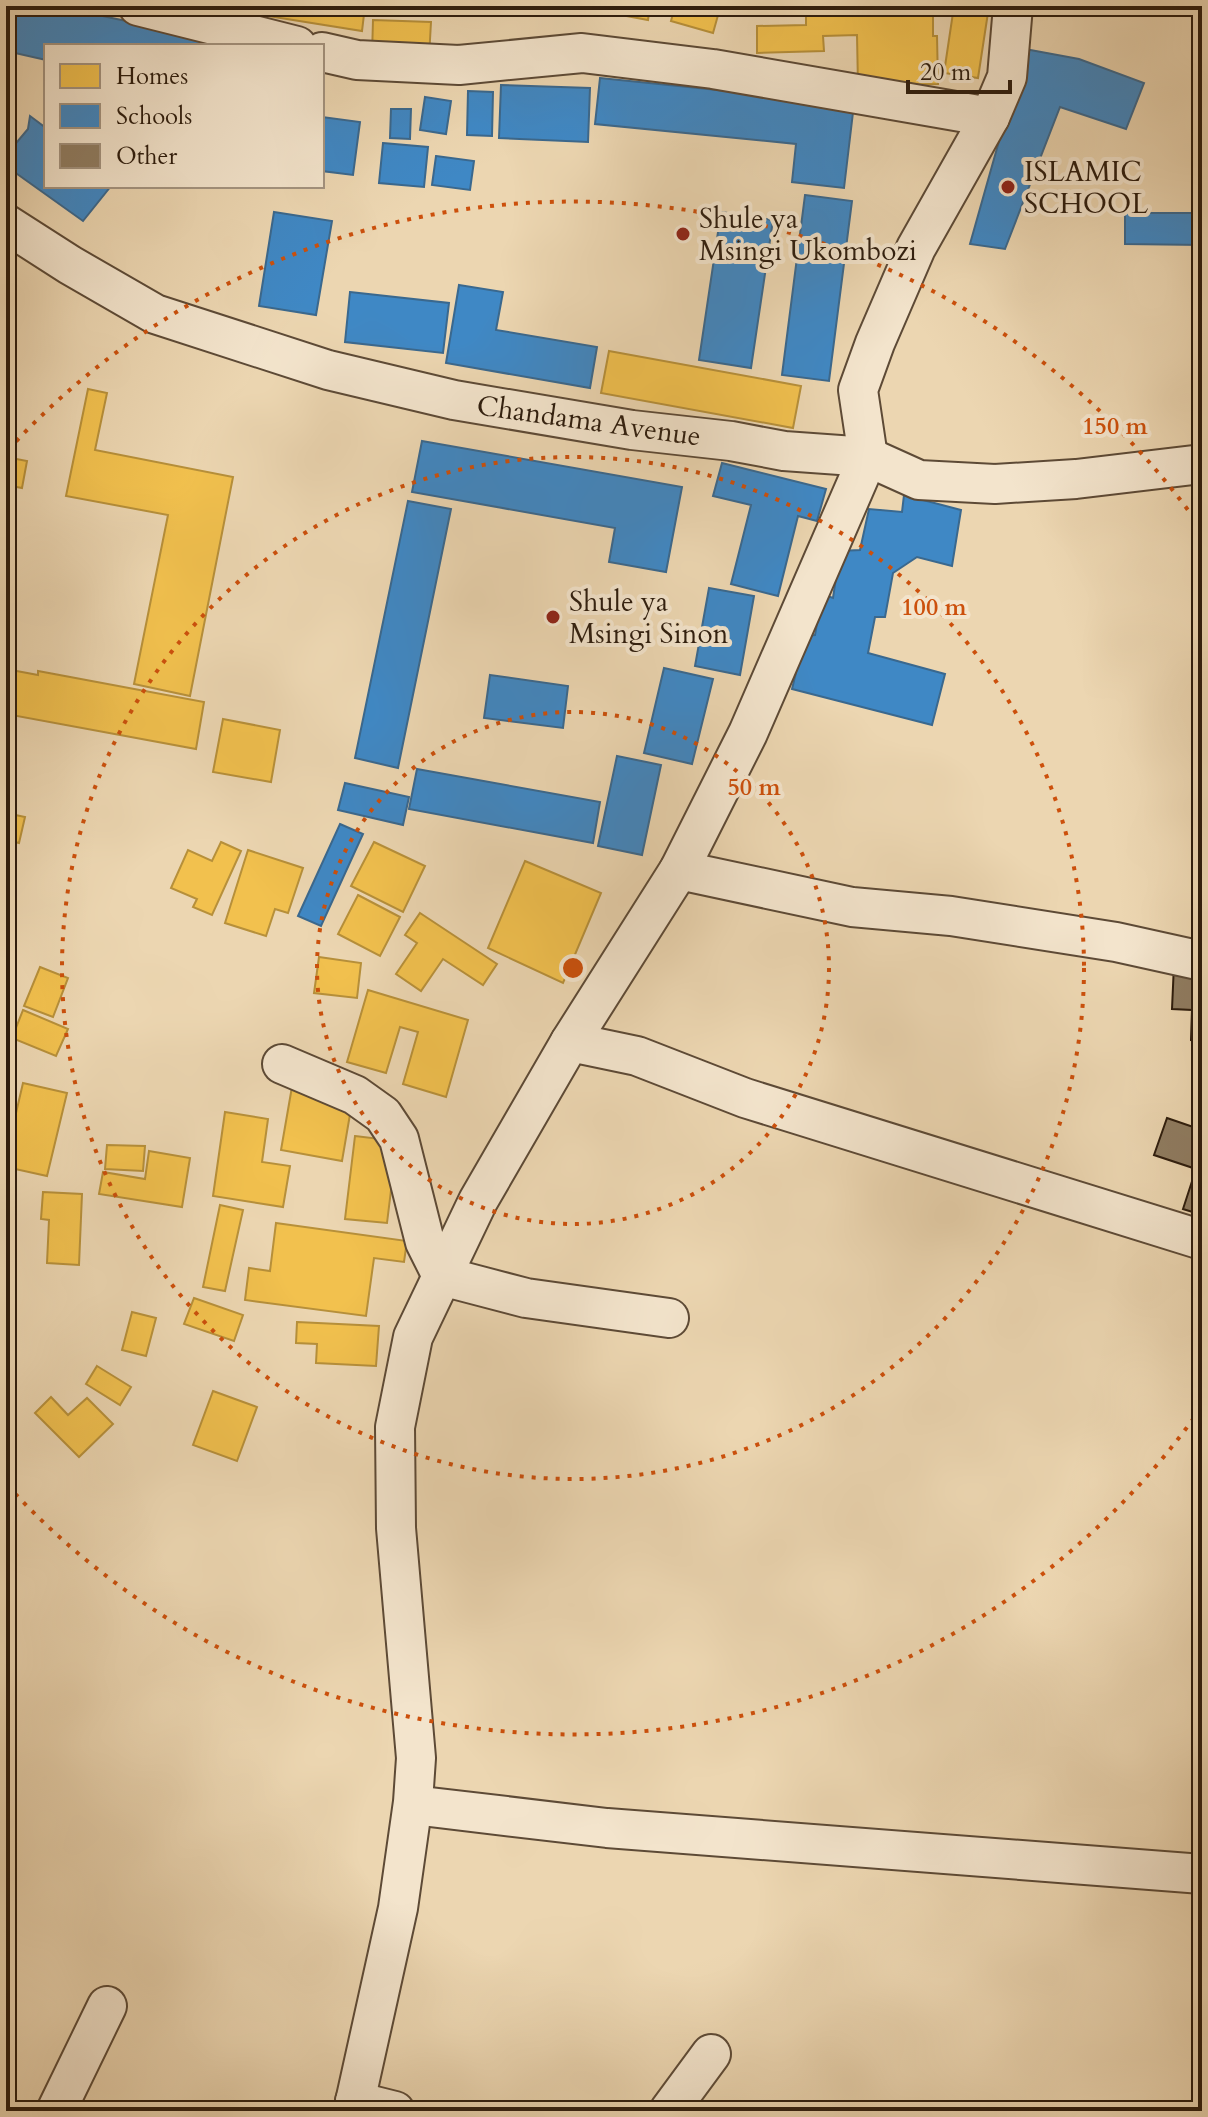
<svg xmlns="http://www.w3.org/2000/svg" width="1208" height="2117" font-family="Cardo,serif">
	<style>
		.homes { fill: #f2c14e; stroke: #b7903a; stroke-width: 2 }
		.schools { fill: #3f88c5; stroke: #3a688e; stroke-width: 2 }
		.building { fill: #907d62; stroke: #2d1c0d; stroke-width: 2 }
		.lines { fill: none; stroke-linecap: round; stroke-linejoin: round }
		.minor-casing { stroke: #5d4a36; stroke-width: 42 }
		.minor { stroke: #f3e4cc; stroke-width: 38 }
		.ring { fill: none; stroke: #cc500c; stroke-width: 4; stroke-dasharray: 4 8 }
		.poi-dot { fill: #8f2418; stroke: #f3e4cc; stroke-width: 3 }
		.labels { text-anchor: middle; stroke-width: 8; stroke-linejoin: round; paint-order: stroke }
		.poi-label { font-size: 28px; fill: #2d1c0d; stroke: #f3e4cc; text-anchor: start }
		.street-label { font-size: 28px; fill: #2d1c0d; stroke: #f3e4cc }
		.centre { fill: #cc500c; stroke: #f3e4cc; stroke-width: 4 }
		.ring-label { font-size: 24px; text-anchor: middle; font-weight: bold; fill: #cc500c; stroke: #f3e4cc; stroke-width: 8; stroke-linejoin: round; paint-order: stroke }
	</style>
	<rect width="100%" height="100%" fill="#ecd6b1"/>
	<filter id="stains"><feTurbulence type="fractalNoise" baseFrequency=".0025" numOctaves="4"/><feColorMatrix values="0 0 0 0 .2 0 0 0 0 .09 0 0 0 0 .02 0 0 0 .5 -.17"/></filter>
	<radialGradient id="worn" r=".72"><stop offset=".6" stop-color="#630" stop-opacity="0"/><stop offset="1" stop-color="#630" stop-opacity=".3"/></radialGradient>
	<g class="homes">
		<path d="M252 6H365L362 31 250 13Z"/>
		<path d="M606 6H650L648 20 605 12Z"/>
		<path d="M675 6 720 8 713 33 671 21Z"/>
		<path d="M854 6H933V36H937L938 84 858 86 857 35 823 36 824 51 757 53V26L806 25V10L854 9Z"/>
		<path d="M954 6H989L978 78 944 73Z"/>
		<path d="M373 20 431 22 429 57 372 55Z"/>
		<path d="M609 351 801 386 793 428 601 393Z"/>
		<path d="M88 389 107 393 95 450 233 477 190 696 134 684 168 515 66 496Z"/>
		<path d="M6 392 15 393 6 439Z"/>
		<path d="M6 457 27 461 22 488 6 485Z"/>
		<path d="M6 669 38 675V671L204 702 196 749 6 714Z"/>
		<path d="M223 719 280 730 271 782 213 772Z"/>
		<path d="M6 813 25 817 19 843 6 840Z"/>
		<path d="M221 842 241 851 212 915 193 907 197 899 171 888 188 850 212 861Z"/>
		<path d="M374 842 425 866 403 912 351 886Z"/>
		<path d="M248 850 303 868 288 913 275 909 266 936 225 923Z"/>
		<path d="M525 861 601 893 563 983 488 948Z"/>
		<path d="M358 895 400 917 380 956 338 934Z"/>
		<path d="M420 913 497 964 483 985 443 959 421 991 396 974 417 943 405 935Z"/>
		<path d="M319 957 361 963 357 998 314 993Z"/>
		<path d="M40 967 68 978 53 1017 24 1006Z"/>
		<path d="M368 990 468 1020 446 1097 403 1084 418 1032 400 1027 386 1073 347 1062Z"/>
		<path d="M23 1010 68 1029 56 1056 12 1038Z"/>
		<path d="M293 1081 354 1091 342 1161 281 1150Z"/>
		<path d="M23 1083 67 1093 47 1176 6 1167V1156Z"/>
		<path d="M225 1112 268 1119 262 1162 290 1166 283 1207 213 1196Z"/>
		<path d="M355 1136 397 1141 387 1223 345 1219Z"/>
		<path d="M107 1145 145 1146 143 1171 105 1169Z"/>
		<path d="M149 1151 190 1158 182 1207 99 1194 103 1172 145 1179Z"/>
		<path d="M43 1192 82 1194 79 1265 47 1263 49 1220 41 1219Z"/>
		<path d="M220 1205 243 1210 225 1291 203 1287Z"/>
		<path d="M276 1223 407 1241 404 1262 374 1258 366 1316 245 1300 249 1268 270 1271Z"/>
		<path d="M194 1298 243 1315 234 1341 184 1324Z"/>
		<path d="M132 1312 156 1318 146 1356 122 1350Z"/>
		<path d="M297 1322 379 1326 376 1366 316 1363 317 1344 296 1343Z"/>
		<path d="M97 1366 131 1387 120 1405 86 1384Z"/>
		<path d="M213 1391 257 1407 237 1461 193 1445Z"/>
		<path d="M51 1397 68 1415 87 1398 113 1424 79 1457 35 1413Z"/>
	</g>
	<g class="schools">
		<path d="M6 6H55L245 46H46V60L6 51Z"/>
		<path d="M1025 49 1079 59 1144 83 1126 129 1060 107 1005 249 970 244Z"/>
		<path d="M600 78 854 104 844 188 792 182 796 144 595 124Z"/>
		<path d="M501 85 590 88 588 142 499 138Z"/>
		<path d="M468 91 493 92 492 136 467 135Z"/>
		<path d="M425 97 451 101 446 134 420 130Z"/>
		<path d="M391 109H411L410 139 390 138Z"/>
		<path d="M30 116 46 128V186H111L83 221 6 166V155L28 129Z"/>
		<path d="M322 117 360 122 353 175 322 171Z"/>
		<path d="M383 143 428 147 424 187 379 183Z"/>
		<path d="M436 156 474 161 470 190 432 185Z"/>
		<path d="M805 195 852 201 829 381 782 375Z"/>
		<path d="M274 212 332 221 316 315 259 306Z"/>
		<path d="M721 212 773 220 751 368 699 360Z"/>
		<path d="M1125 213H1202V245L1125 244Z"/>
		<path d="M459 285 503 292 496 330 597 347 590 388 446 363Z"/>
		<path d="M350 292 449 303 443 353 345 342Z"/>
		<path d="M422 441 682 487 666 572 609 562 615 528 412 492Z"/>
		<path d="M722 463 826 489 817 521 798 516 778 596 731 584 751 505 713 496Z"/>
		<path d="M904 495 961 510 952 566 917 557 893 573 885 617H875L868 653 945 674 932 725 792 689 805 636 815 635 822 594 833 598 840 551 860 550 869 509 902 512Z"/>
		<path d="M408 501 451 509 398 768 355 758Z"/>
		<path d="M709 588 754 596 740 675 695 666Z"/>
		<path d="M664 668 713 679 692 764 644 753Z"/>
		<path d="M490 675 568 686 563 728 484 718Z"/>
		<path d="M617 756 661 765 642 855 598 846Z"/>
		<path d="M417 769 600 802 593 843 409 809Z"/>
		<path d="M345 783 409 797 403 825 338 810Z"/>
		<path d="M340 824 363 834 321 926 298 916Z"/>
	</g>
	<g class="building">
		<path d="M1174 964 1202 965V1041L1191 1040 1192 1010 1172 1009Z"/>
		<path d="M1167 1118 1202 1130V1215L1183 1209 1196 1169 1154 1155Z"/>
	</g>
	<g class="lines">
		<g class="minor-casing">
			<g id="minor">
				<path d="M138 6 297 46"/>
				<path d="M322 52 357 60 459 65 582 53 713 69 990 117"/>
				<path d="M6 224 70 265 155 314 328 370 454 400 632 430 731 441 784 451 868 457 919 480 995 484 1076 479 1202 464"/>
				<path d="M679 870 852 907 951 916 1116 942 1202 961"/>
				<path d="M570 1042 637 1056 745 1098 1202 1240"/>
				<path d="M282 1064 355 1095 383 1115 399 1139 425 1242 442 1276 526 1298 669 1318"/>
				<path d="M413 1805 607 1828 1202 1874"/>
				<path d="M355 2101 395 2111"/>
				<path d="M56 2111 107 2006"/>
				<path d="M353 2111 398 1908 413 1802 416 1758 396 1528 395 1427 413 1337 478 1201 570 1042 679 870 748 733 868 457 858 390 875 343 916 248 990 117 1007 77 1013 6"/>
				<path d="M669 2111 711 2054"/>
			</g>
		</g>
		<use href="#minor" class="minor"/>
	</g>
	<g class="ring">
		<circle cx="573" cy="968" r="256"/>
		<circle cx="573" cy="968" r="511"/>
		<path d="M1201 1408A767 767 0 0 1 8 1486M8 450A767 767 0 0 1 1201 528"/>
	</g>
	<g class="poi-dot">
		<circle cx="1008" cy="187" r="8"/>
		<circle cx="683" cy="234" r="8"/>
		<circle cx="553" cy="617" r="8"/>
	</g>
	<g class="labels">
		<g class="poi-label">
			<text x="1024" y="181">ISLAMIC<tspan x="1024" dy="32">SCHOOL</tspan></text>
			<text x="699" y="228">Shule ya<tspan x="699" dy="32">Msingi Ukombozi</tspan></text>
			<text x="569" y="611">Shule ya<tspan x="569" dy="32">Msingi Sinon</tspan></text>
		</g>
		<g class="street-label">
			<text transform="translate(589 420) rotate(8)" y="10">Chandama Avenue</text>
		</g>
	</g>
	<circle cx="573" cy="968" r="12" class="centre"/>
	<g class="ring-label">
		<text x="1115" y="434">150 m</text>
		<text x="934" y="615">100 m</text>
		<text x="754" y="795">50 m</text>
	</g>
	<rect width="1208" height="2117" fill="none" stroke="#ecd6b1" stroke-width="32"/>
	<rect x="8" y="8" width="1192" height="2101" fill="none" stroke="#2d1c0d" stroke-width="4"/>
	<rect x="16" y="16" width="1176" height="2085" fill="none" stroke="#2d1c0d" stroke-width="2"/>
	<rect x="44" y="44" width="280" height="144" fill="#f3e4cc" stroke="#a49480" stroke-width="2"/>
	<rect x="60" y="64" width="40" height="24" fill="#f2c14e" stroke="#a49480" stroke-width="2"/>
	<text x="116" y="84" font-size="24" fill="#2d1c0d">Homes</text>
	<rect x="60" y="104" width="40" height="24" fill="#3f88c5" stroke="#a49480" stroke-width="2"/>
	<text x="116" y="124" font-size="24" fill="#2d1c0d">Schools</text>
	<rect x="60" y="144" width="40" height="24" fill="#907d62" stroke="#a49480" stroke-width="2"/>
	<text x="116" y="164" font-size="24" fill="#2d1c0d">Other</text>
	<path d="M908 80v12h102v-12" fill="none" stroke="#2d1c0d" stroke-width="4"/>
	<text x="920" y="80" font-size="24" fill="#2d1c0d" stroke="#f3e4cc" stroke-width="6" paint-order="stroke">20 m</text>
	<rect width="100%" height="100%" filter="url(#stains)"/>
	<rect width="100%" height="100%" fill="url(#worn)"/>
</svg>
